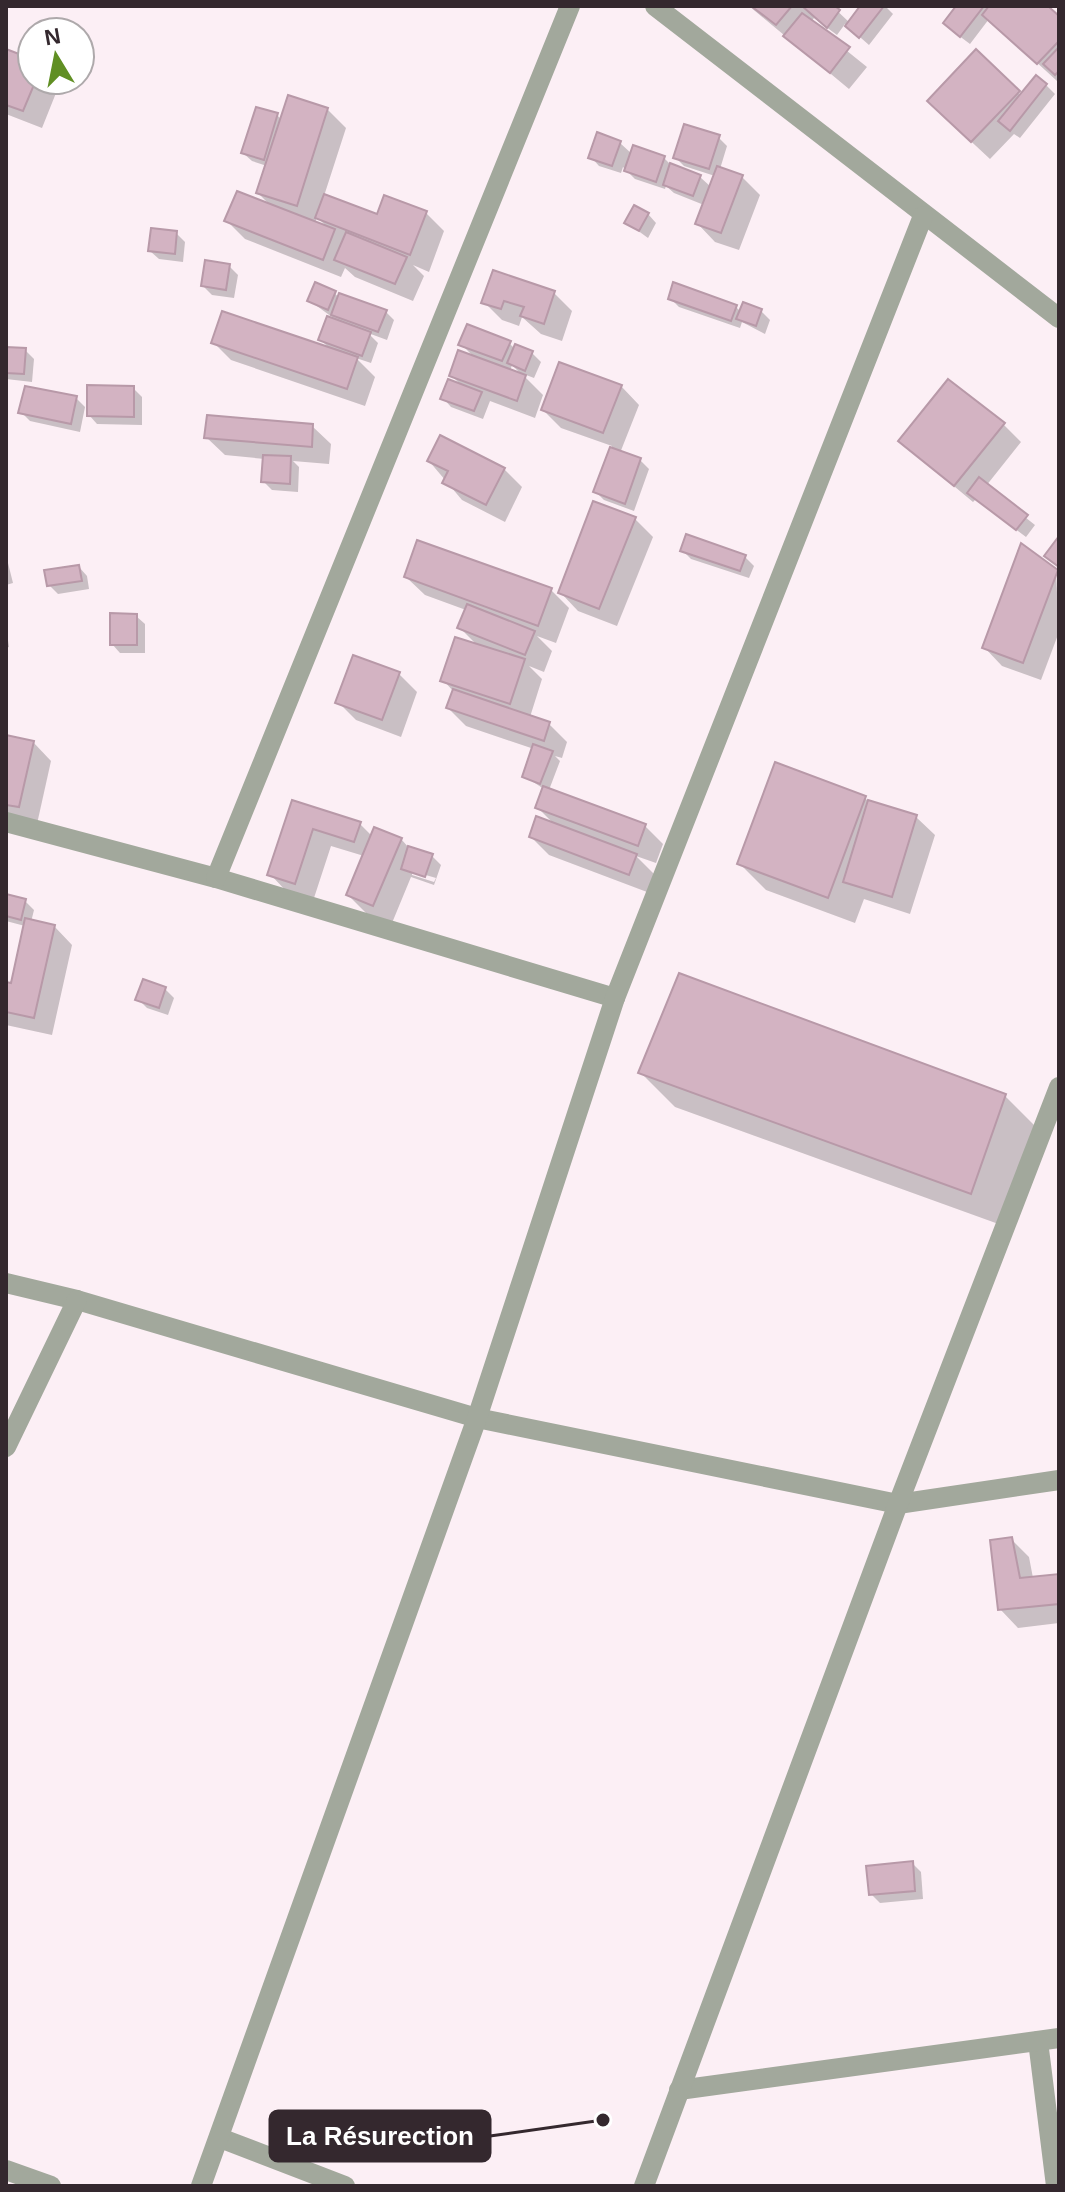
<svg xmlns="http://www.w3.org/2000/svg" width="1065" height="2192" font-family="Arial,sans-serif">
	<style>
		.shadow { fill: #0003; fill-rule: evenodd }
		.building { fill: #d3b3c2; stroke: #b899a8; stroke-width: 2 }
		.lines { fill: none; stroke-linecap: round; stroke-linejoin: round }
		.minor { stroke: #a2a89c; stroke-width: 20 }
		.leader { fill: none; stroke: #34282e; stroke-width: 3 }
		.callout-dot { fill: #34282e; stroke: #fff; stroke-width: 3 }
		.callout { fill: #34282e; stroke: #34282e; stroke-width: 3 }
		.callout-label { font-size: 26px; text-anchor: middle; font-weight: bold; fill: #fff }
	</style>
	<rect width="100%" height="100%" fill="#fceff5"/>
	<g class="shadow">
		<path d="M749 6H832L850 23 863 6H885L893 14 869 45 845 24 837 35 814 18 811 22 867 67 849 89Z"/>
		<path d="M958 6H1045L1059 18V78L1057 81 989 19 970 44 954 32Z"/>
		<path d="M6 51 32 62V80H56L60 83 42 128 6 114Z"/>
		<path d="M976 52 1021 96 1046 85 1055 94 1020 138 1014 134 990 159 947 119Z"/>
		<path d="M327 109 346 128 324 196 378 216 426 213 444 231 429 272 413 265 424 276 413 301 355 277 345 268 341 277 245 239 227 221 272 207 258 193 267 166 252 161 243 153 277 115 282 120ZM317 217 329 229 315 223Z"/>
		<path d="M718 137 727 146 720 169 742 177 760 195 739 250 715 242 697 223 704 205 674 193 666 186 665 189 635 179 623 167 621 173 599 166 591 157 620 143 632 154 664 158 672 166 700 177 711 187 715 176 684 166 676 158Z"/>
		<path d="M648 214 656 223 648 238 626 222Z"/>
		<path d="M176 233 185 242 183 262 159 259 150 251Z"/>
		<path d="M229 266 238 275 234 298 212 295 203 286Z"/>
		<path d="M334 293 340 298 385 311 394 320 387 340 368 333 378 343 371 363 356 358 375 377 365 406 231 360 213 342 331 350 320 339 343 325 310 301Z"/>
		<path d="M554 293 572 311 562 341 541 334 522 317 519 326 502 320 484 302Z"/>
		<path d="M670 298 736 307 741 312 761 311 770 320 765 334 742 322 740 328 679 307Z"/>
		<path d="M509 343 515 349 532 353 541 362 534 378 521 373 543 395 535 418 490 401 483 419 451 407 443 398 463 387 452 376 476 359 461 344ZM512 365 523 376 510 371Z"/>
		<path d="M6 349 25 350 34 359 32 382 6 379Z"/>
		<path d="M621 386 639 405 620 453 640 460 649 469 634 511 604 500 595 491 612 446 561 428 543 410Z"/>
		<path d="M133 388 142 397V425L97 424 89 415Z"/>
		<path d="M76 398 85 407 80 432 30 421 21 412Z"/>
		<path d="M1003 424 1021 442 986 486 1035 525 1026 537 976 499 973 502 900 441Z"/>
		<path d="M312 426 331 444 329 464 293 461 299 467 298 492 272 490 263 481 265 459 225 455 206 437Z"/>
		<path d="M429 461 504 469 522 487 505 522 462 500Z"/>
		<path d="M635 519 653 537 617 626 578 611 560 592Z"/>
		<path d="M682 550 745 557 754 566 749 578 691 559Z"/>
		<path d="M6 555 13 583 6 585Z"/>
		<path d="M79 567 87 576 89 589 58 594 49 585Z"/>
		<path d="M1056 572 1059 632 1041 680 1002 666 984 647Z"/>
		<path d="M406 577 551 590 569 608 556 643 537 636 552 651 544 672 529 666 542 679 530 717 549 724 567 742 562 758 555 756 560 761 549 790 645 826 663 844 656 863 636 856 654 874 647 892 549 855 531 837 555 825 537 807 544 789 524 776 534 749 466 726 448 708 454 692 443 680 478 646 459 627 466 610 425 595Z"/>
		<path d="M136 616 145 624V653H120L112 644Z"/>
		<path d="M6 627 9 647 6 648Z"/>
		<path d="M399 674 417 692 401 737 356 720 338 702Z"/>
		<path d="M6 737 33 742 51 761 37 824 6 818Z"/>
		<path d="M776 765 865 798 870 803 916 817 935 835 910 914 864 899 855 923 766 890 739 863Z"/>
		<path d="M293 802 360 824 372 836 401 839 410 849 432 856 441 865 434 885 411 877 392 923 366 913 348 895 364 856 331 846 313 901 288 893 270 874ZM412 871 436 878 434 882 412 875Z"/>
		<path d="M6 897 25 901 34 910 31 922 54 926 72 945 52 1035 6 1025V984L12 985 25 926 6 921Z"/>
		<path d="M165 989 174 998 168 1015 147 1008 138 999Z"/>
		<path d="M641 1073 1005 1096 1039 1130 1004 1226 675 1107Z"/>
		<path d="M1011 1539 1029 1557 1033 1578 1059 1576V1623L1018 1628 1000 1609Z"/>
		<path d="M912 1863 921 1872 923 1899 880 1903 871 1894Z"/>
	</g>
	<g class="building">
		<path d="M751 6H792L776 25Z"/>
		<path d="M802 6H835L840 10 827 28Z"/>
		<path d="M860 6H884L859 38 845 26Z"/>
		<path d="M956 6H984L960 37 943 23Z"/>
		<path d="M989 6H1048L1059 16V41L1037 64 982 15Z"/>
		<path d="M802 13 850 47 830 73 783 36Z"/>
		<path d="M1059 47V71L1055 75 1043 64Z"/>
		<path d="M6 49 32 59V80H36L23 111 6 105Z"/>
		<path d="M976 49 1020 91 971 142 927 101Z"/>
		<path d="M1036 75 1047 84 1010 131 998 121Z"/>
		<path d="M288 95 328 108 297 206 256 193Z"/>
		<path d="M256 107 278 113 264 160 241 153Z"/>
		<path d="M684 124 720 135 709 169 673 158Z"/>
		<path d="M597 132 621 141 612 166 588 158Z"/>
		<path d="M633 145 665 156 656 182 624 171Z"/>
		<path d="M670 163 701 175 693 196 663 185Z"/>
		<path d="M717 166 743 175 721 233 695 224Z"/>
		<path d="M237 191 335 229 323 260 224 221Z"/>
		<path d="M324 194 377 214 384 195 427 211 410 255 315 218Z"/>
		<path d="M634 205 649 213 639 231 624 223Z"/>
		<path d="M151 228 177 231 175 254 148 251Z"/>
		<path d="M346 232 407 257 395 284 334 260Z"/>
		<path d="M205 260 230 264 226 290 201 286Z"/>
		<path d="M493 270 555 291 544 324 520 316 524 307 504 301 501 309 481 303Z"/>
		<path d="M315 282 336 291 328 310 307 301Z"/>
		<path d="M673 282 737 305 731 321 668 299Z"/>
		<path d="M339 293 387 310 378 332 331 315Z"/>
		<path d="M743 302 762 309 756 326 736 319Z"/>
		<path d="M222 311 358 357 347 389 211 343Z"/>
		<path d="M327 316 371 332 362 356 318 340Z"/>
		<path d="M467 324 511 341 502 361 458 345Z"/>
		<path d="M515 344 533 351 525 371 507 363Z"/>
		<path d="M6 347 26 348 24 374 6 373Z"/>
		<path d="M458 350 526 375 517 401 449 376Z"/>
		<path d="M559 362 622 385 603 433 541 410Z"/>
		<path d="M448 379 482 392 474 411 440 399Z"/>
		<path d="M948 379 1005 423 954 486 898 441Z"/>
		<path d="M87 385 134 386V417L87 416Z"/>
		<path d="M25 386 77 396 71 424 18 413Z"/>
		<path d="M207 415 313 424 312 447 204 438Z"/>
		<path d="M440 435 505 468 486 505 442 483 448 471 427 461Z"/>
		<path d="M610 447 641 458 625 504 593 492Z"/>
		<path d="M263 455 291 456 290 484 261 482Z"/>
		<path d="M979 477 1028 515 1016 530 967 493Z"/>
		<path d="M593 501 636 517 599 609 558 593Z"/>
		<path d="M686 534 746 555 740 571 680 551Z"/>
		<path d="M1059 536V567L1044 556Z"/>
		<path d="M417 540 552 588 538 626 404 577Z"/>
		<path d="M1021 543 1058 570 1023 663 982 648Z"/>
		<path d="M79 565 82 581 47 586 44 570Z"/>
		<path d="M467 604 535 631 525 655 457 628Z"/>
		<path d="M110 613 137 614V645H110Z"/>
		<path d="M455 637 525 659 510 704 440 681Z"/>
		<path d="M353 655 400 672 382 720 335 703Z"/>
		<path d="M453 689 550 722 544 741 446 708Z"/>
		<path d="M6 735 34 741 19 807 6 805Z"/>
		<path d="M533 744 553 751 540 784 522 777Z"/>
		<path d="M775 762 866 796 828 898 737 864Z"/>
		<path d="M543 786 646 824 638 846 535 808Z"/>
		<path d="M292 800 361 822 354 842 313 829 295 884 267 875Z"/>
		<path d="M868 800 917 815 892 897 843 882Z"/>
		<path d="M536 816 637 854 629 875 529 837Z"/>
		<path d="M374 827 402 838 373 906 346 895Z"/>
		<path d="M408 846 433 854 425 877 401 869Z"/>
		<path d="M6 894 26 899 21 920 6 916Z"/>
		<path d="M25 918 55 925 34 1018 6 1012V982L11 983Z"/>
		<path d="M679 973 1006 1094 971 1194 638 1073Z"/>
		<path d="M143 979 166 987 159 1008 135 1000Z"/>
		<path d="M1012 1537 1020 1578 1059 1574V1604L998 1610 990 1540Z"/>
		<path d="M913 1861 915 1891 869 1895 866 1866Z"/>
	</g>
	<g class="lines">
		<g class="minor">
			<path d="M655 6 1059 318"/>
			<path d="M6 822 216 878 615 998"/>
			<path d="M216 878 570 6"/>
			<path d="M6 1283 77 1300 477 1418 898 1504 1059 1480"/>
			<path d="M6 1447 77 1300"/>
			<path d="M1038 2041 1056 2186"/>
			<path d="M679 2090 1059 2038"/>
			<path d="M220 2138 345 2186"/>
			<path d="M6 2170 51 2186"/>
			<path d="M201 2186 477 1418 615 998 923 216"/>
			<path d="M644 2186 898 1504 1059 1087"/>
		</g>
	</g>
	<path class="leader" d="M603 2120L490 2136"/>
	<circle class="callout-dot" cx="603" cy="2120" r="8"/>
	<rect class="callout" x="270" y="2111" width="220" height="50" rx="8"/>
	<g class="callout-label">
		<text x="380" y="2145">La Résurection</text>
	</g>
	<rect width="1065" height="2192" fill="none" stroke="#34282e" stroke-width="16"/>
	<g transform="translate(56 56) rotate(350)"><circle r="38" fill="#ffffff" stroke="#aea9ab" stroke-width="2"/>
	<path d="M0-6L14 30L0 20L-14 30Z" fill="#608f23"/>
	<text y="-12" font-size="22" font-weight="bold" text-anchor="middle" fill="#34282e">N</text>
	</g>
</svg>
